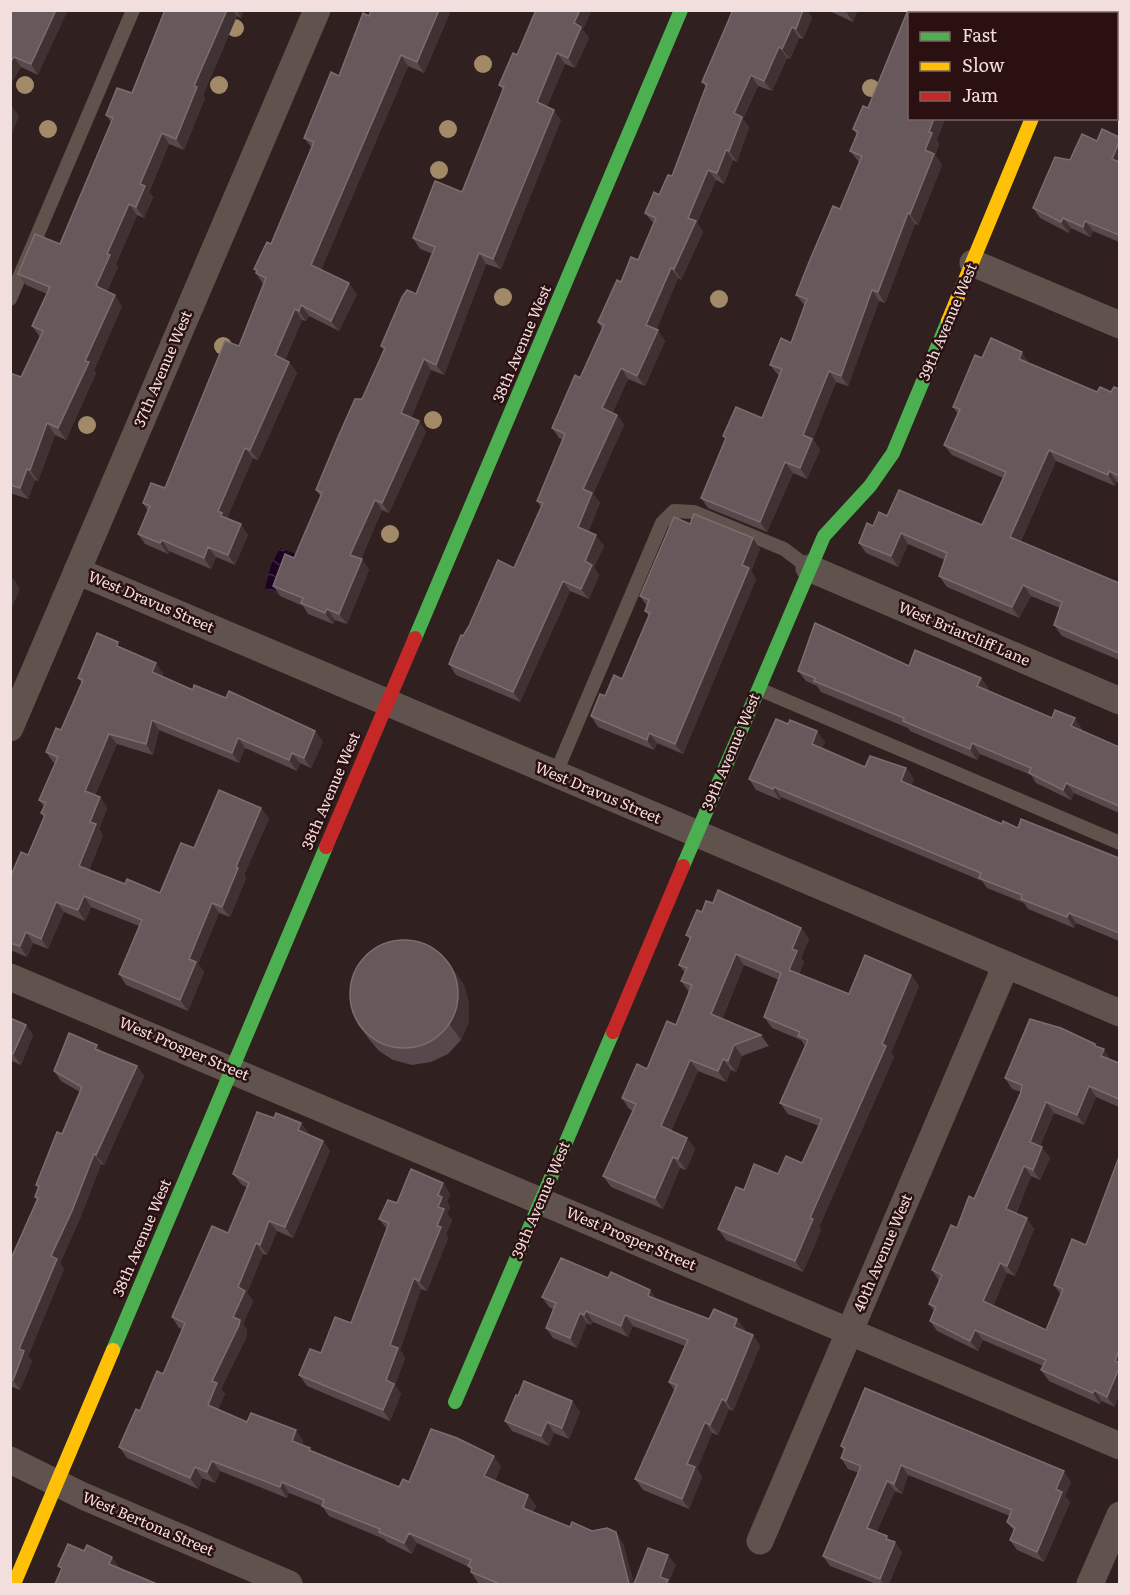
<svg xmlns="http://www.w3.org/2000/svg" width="1130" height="1595" font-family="Literata,serif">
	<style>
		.water { fill: url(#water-waves) }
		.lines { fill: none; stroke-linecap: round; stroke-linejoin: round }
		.lane { stroke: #60534e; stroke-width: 14 }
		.street { stroke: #60534e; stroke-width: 27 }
		.fast { stroke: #4caf50; stroke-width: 14 }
		.slow { stroke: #ffc107; stroke-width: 14 }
		.jam { stroke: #c62828; stroke-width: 14 }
		.tree { fill: #a28a68 }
		.wall { fill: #56484b }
		.shaded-wall { fill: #403133 }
		.building { fill: #67585b; stroke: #7c6d6f; stroke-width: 1.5 }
		.labels { text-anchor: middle; stroke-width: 5; stroke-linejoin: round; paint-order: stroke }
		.street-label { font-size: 15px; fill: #f2dedd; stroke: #2b1011 }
	</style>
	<defs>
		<pattern id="water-waves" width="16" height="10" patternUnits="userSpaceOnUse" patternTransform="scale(1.5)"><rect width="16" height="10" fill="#1c0324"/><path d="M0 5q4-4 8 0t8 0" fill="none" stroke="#3d2743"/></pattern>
	</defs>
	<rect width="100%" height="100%" fill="#302020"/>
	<path class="water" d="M280 548 306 558 295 568 278 594 265 588 271 565Z"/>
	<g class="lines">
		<g class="lane">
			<path d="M10 299 133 10"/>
			<path d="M759 689 1120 843"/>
			<path d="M555 775 662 523 674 511 694 512 784 549 809 568"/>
		</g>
		<g class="street">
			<path d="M1074 14 1075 10"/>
			<path d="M973 263 1120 325"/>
			<path d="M809 568 1120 701"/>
			<path d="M77 571 1120 1013"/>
			<path d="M10 728 317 10"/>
			<path d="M10 977 1120 1446"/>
			<path d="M10 1460 83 1496 289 1584"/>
			<path d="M760 1541 1006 965"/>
			<path d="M1090 1584 1120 1515"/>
		</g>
		<g class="fast">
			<path d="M415 638 681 10"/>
			<path d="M683 866 824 536 870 486 893 453 948 321"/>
			<path d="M113 1350 326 847"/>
			<path d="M455 1402 613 1032"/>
		</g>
		<g class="slow">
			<path d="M948 321 1032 118"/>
			<path d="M14 1584 113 1350"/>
		</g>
		<g class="jam">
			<path d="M326 847 415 638"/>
			<path d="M613 1032 683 866"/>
		</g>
	</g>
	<g class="tree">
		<circle cx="235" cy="28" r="9"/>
		<circle cx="483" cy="64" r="9"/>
		<circle cx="25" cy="85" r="9"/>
		<circle cx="219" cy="85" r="9"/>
		<circle cx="871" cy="88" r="9"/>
		<circle cx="48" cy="129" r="9"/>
		<circle cx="448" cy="129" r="9"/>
		<circle cx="439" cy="170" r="9"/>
		<circle cx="503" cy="297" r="9"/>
		<circle cx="719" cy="299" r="9"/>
		<circle cx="223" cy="346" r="9"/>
		<circle cx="433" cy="420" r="9"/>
		<circle cx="87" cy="425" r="9"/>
		<circle cx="390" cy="534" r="9"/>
	</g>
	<g class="wall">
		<path d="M10 10 38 75 21 67 10 85Z"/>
		<path d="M165 10H244L241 18 237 16 203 95 205 98 184 150 169 144 149 192 153 197 144 218 137 215 116 264 118 267 107 291 122 306 94 370 96 373 66 440 55 435 38 481 35 480 28 499 10 493V373L21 377 40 337 32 326 47 294 26 285 18 274 60 244 111 122 106 115 132 93 165 11Z"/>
		<path d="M451 10 424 73 408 66 321 270 357 294 339 331 309 316 306 321 302 320 285 360 289 362 297 373 258 460 253 458 227 518 248 535 235 565 216 557 211 569 169 551 168 554 145 544 138 534 148 511 143 503 165 488 239 346 263 284 256 273V272L254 269 271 244 312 148 304 138 339 76 369 16Z"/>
		<path d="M733 10H807L812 18 803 39 799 38 790 59 787 58 772 91 758 86 743 119 749 127 737 162 733 160 724 184 716 180 697 223 703 232 681 280 678 278 656 330 665 341 645 386 628 379 612 413 617 415 624 425 593 494 600 503 588 532 604 546 594 567 599 575 589 599 570 591 520 702 456 675 449 664 463 636 514 568 541 507 537 501 563 440 559 438 552 428 580 378 602 329 598 322 621 282 638 260 654 224 645 213 672 176 706 87 702 82Z"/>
		<path d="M827 10H858L853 22Z"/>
		<path d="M908 10H996L994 14H909L937 140 939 144 935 155 942 165 918 225 915 224 885 303 879 301 848 386 836 382 813 439 820 450 807 479 793 473 767 532 708 508 701 498 726 439 723 436 762 418 779 376 770 365 791 343 805 306 796 295 840 209 859 162 850 151 857 135 853 129 868 108Z"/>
		<path d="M1119 27V94L1116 93V33Z"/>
		<path d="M583 30 589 38 575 68 565 64 547 106 561 120 501 269 486 264 444 375 431 370 411 418 419 421 426 432 389 513 382 510 361 559 369 570 347 624 335 620 333 624 308 614 303 606 280 596 273 586 294 558 321 497 316 490 362 399 384 350 381 346 416 294 433 254 420 249 413 238 462 192 503 90 499 85 517 55Z"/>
		<path d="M1119 137V242L1093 231 1090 237 1071 228 1069 233 1040 218 1033 208 1070 160 1097 141Z"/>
		<path d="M982 358 1029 363 1097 392H1111L1119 389V483L1117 482 1115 486 1056 461 1021 541 1119 583V660L1062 636 1054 625 1060 608 1031 596 1019 618 947 587 939 576 945 560 908 544 898 567 866 553 859 543 873 526 887 516 982 525 1003 478 952 455 944 445 958 414 953 407Z"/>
		<path d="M690 524 760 549 751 571 756 579 683 754 657 743 654 750 598 727 591 716 605 696 622 679 649 616 645 611 647 606 640 596Z"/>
		<path d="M123 649 163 673 162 677 193 690 226 698 315 731 323 742 311 768 300 763 297 771 245 748 239 763 159 730 153 755 117 744 95 795 100 797 107 808 99 829 103 835 89 870 125 884 160 893 194 848 261 808 269 819 244 875 246 878 230 917 219 913 198 964 204 972 188 1011 126 985 119 974 139 926 91 907 85 921 64 912 48 949 33 943 27 957 10 950V878L28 855 44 817 41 813 44 807 39 800 55 763 53 762 46 752 61 730 82 683 78 678Z"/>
		<path d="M909 666 981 678 988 688 987 691 1052 718 1082 729 1081 731 1119 747V813L1074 793 1071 800 1036 783 1031 775 980 754 977 760 910 731 908 728 821 692 817 686 806 681 798 671Z"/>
		<path d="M788 724 825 742 822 748 865 767 906 768 914 779 911 786 1002 824 1018 828 1119 858V941L1076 923 1074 928 1028 909 1024 903 987 888 982 881 781 797 780 800 756 790 749 779Z"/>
		<path d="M702 912 801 928 809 939 801 958 804 962 799 974 849 994 911 975 919 986 891 1053 894 1057 819 1227 821 1230 803 1272 726 1240 718 1229 744 1190 802 1163 819 1126 788 1114 780 1103 805 1046 801 1040 772 1028 764 1017 779 980 744 965 722 1019 761 1035 769 1046 742 1056 736 1072 731 1070 726 1082 698 1071 671 1131 687 1138 695 1149 686 1170 680 1168 663 1209 611 1187 603 1176 633 1111 629 1109 622 1098 647 1069 676 1025 689 992 681 981 685 973 679 965 690 940 686 935Z"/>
		<path d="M453 970 464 985 469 1004V1022L461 1040 448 1054 431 1062 412 1065 393 1060 379 1051 368 1038 357 1023Z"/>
		<path d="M10 1018 26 1025 33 1035 21 1065 10 1060Z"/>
		<path d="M1098 1047 1111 1060 1119 1063V1107L1096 1097 1084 1125 1054 1113 1040 1146 1050 1158 1040 1180 1031 1176 1016 1214 1034 1229 1015 1276 1007 1273 993 1306 1046 1330 1061 1295 1054 1285 1072 1239 1115 1407 1102 1401 1100 1404 1049 1381 1041 1370 1043 1366 983 1340 978 1351 937 1331 930 1321 934 1311 929 1304 939 1281 932 1270 974 1199 1021 1092 1012 1089 1005 1078Z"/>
		<path d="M102 1052 137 1066 144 1076 104 1165 101 1164 79 1221 60 1263 64 1269 28 1356 32 1361 20 1390 10 1386V1261L37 1200 35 1197 38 1188 36 1185 62 1134 80 1092 61 1081 54 1071Z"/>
		<path d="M274 1118 301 1123 309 1134 308 1135 323 1141 330 1151 293 1238 277 1231 267 1255 263 1254 247 1293 253 1301 243 1324 247 1330V1336L221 1389 225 1394 218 1409 247 1422 303 1441 302 1445 312 1452 399 1487 409 1482 501 1466 495 1481 528 1495 536 1506 533 1512 570 1527 592 1531 623 1543 634 1584H482L478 1583 471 1572V1570L469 1567 417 1543 412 1554 387 1542 384 1539 329 1516 322 1506 289 1493 287 1498 220 1471 215 1483 202 1478 198 1489 127 1458 119 1447 140 1411 163 1374 182 1329 179 1328 172 1317 228 1233 247 1188 241 1184 233 1174Z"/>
		<path d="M443 1183 450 1194 447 1202 450 1207 447 1214 452 1220 446 1234 448 1238 427 1291 421 1289 400 1350 405 1358 395 1385 401 1394 390 1421 307 1386 299 1375 351 1323 387 1229 379 1219 397 1203Z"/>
		<path d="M608 1278 650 1290 656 1299 709 1319 745 1329 744 1331 753 1335 760 1346 733 1411 729 1409 718 1435 712 1433 697 1469 702 1477 689 1509 643 1490 635 1479 675 1391 669 1382 685 1346 633 1326 628 1337 593 1322 591 1325 587 1323 577 1348 553 1338 546 1328 553 1309 549 1307 542 1297Z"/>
		<path d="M518 1396 572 1401 580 1412 569 1439 554 1433 549 1446 512 1431 505 1421Z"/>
		<path d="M841 1446 1071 1482 1065 1496 1070 1502 1044 1562 1017 1550 1010 1540 1014 1531 1007 1522 1010 1516 908 1475 902 1494 895 1491 876 1532 890 1540 902 1552 889 1584H876L830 1566 823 1556 859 1473 848 1469 841 1458 844 1450Z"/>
	</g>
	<g class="shaded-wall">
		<path d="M56 10H68L38 75 31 64Z"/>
		<path d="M227 10H233L237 16 203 95 205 98 184 150 176 139 194 86Z"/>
		<path d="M236 10H244L241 18Z"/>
		<path d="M439 10H451L424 73 417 62Z"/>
		<path d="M580 10H592L583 30 589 38 575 68 568 58 574 23Z"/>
		<path d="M803 10H807L812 18 803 39 796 29Z"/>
		<path d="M845 10H858L853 22Z"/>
		<path d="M987 10H996L994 14H986Z"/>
		<path d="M792 27 799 38 790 59 782 49Z"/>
		<path d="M779 47 787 58 772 91 764 81Z"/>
		<path d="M557 53 565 64 544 113 537 102Z"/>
		<path d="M401 55 408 66 319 275 311 265Z"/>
		<path d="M14 57 21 67 10 85V62Z"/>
		<path d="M751 75 758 86 743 119 749 127 737 162 729 151 734 113Z"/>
		<path d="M11 105 19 116 10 138V108Z"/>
		<path d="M554 110 561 120 501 269 493 259Z"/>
		<path d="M934 118H946L937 140 939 144 935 155 942 165 918 225 910 214 929 132Z"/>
		<path d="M162 133 169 144 149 192 153 197 144 218 136 207 140 184Z"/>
		<path d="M1119 142V169L1112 159Z"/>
		<path d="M726 150 733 160 724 184 717 173Z"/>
		<path d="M708 170 716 180 697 223 703 232 681 280 674 269 688 218Z"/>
		<path d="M129 204 137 215 116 264 118 267 104 298 96 286 107 254Z"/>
		<path d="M908 213 915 224 885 303 878 292Z"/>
		<path d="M1063 218 1071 228 1069 233 1061 222Z"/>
		<path d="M1085 221 1093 231 1090 237 1083 227Z"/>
		<path d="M479 253 486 264 444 375 436 365Z"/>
		<path d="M671 268 678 278 654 336 646 325Z"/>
		<path d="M349 283 357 294 339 331 331 321Z"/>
		<path d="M872 290 879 301 848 386 841 376Z"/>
		<path d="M115 295 122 306 94 370 96 373 66 440 58 428 85 361Z"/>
		<path d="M301 305 309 316 306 321 299 311Z"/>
		<path d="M295 309 302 320 282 366 275 355Z"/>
		<path d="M658 330 665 341 645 386 637 376Z"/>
		<path d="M1022 352 1029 363 1026 369 1019 359Z"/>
		<path d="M424 359 431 370 409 424 401 413Z"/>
		<path d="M289 362 297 373 258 460 250 450Z"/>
		<path d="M621 368 628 379 610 419 602 408Z"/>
		<path d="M829 371 836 382 813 439 820 450 807 479 800 468 803 435Z"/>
		<path d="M617 415 624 425 593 494 600 503 585 538 578 527 583 489Z"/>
		<path d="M419 421 426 432 389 513 382 503Z"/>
		<path d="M47 423 55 435 38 481 30 470Z"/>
		<path d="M245 448 253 458 227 519 228 526 218 511Z"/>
		<path d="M1049 450 1056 461 1018 547 1010 537Z"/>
		<path d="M785 462 793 473 767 532 760 522Z"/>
		<path d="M27 469 35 480 28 499 20 488Z"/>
		<path d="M1109 471 1117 482 1115 486 1108 475Z"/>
		<path d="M375 500 382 510 358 565 350 555Z"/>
		<path d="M241 524 248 535 235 565 228 555Z"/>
		<path d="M901 533 908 544 898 567 891 556Z"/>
		<path d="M596 535 604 546 594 567 599 575 589 599 581 589 585 561Z"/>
		<path d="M753 538 760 549 751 571 756 579 683 754 675 744 742 565Z"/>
		<path d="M162 540 169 551 168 554 160 543Z"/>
		<path d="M208 547 216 557 211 569 204 558Z"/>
		<path d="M362 559 369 570 347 624 339 614Z"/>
		<path d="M13 578 20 589 10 612V584Z"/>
		<path d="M563 581 570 591 520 702 513 692Z"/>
		<path d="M1023 585 1031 596 1019 618 1012 607Z"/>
		<path d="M327 609 335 620 333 624 325 613Z"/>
		<path d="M156 663 163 673 159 683 152 672Z"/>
		<path d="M981 678 988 688 985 697 977 686Z"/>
		<path d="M1075 718 1082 729 1079 737 1071 726Z"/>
		<path d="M152 720 159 730 153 755 146 744Z"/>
		<path d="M315 731 323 742 311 768 304 758Z"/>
		<path d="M817 731 825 742 819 755 812 744Z"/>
		<path d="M649 733 657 743 654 750 647 740Z"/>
		<path d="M109 734 117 744 92 801 85 791Z"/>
		<path d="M238 738 245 748 239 763 232 753Z"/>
		<path d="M972 743 980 754 977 760 970 749Z"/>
		<path d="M292 753 300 763 297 771 289 760Z"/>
		<path d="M906 768 914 779 908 792 901 781Z"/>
		<path d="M1066 783 1074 793 1071 800 1063 790Z"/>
		<path d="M774 787 781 797 780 800 773 789Z"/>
		<path d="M100 797 107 808 99 829 103 835 86 876 79 866 90 822Z"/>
		<path d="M261 808 269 819 244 875 246 878 230 917 222 907 236 867Z"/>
		<path d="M84 896 91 907 85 921 78 910Z"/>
		<path d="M56 902 64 912 48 949 41 939Z"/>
		<path d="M212 903 219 913 198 964 204 972 188 1011 180 1000 189 959Z"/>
		<path d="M1069 913 1076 923 1074 928 1067 917Z"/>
		<path d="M801 928 809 939 801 958 804 962 796 981 789 970 792 949Z"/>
		<path d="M26 932 33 943 27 957 20 946Z"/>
		<path d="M736 954 744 965 719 1025 711 1014Z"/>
		<path d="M453 970 464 985 469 1004V1022L461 1040 450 1025Z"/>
		<path d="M911 975 919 986 891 1053 894 1057 819 1227 821 1230 803 1272 795 1261 810 1218Z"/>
		<path d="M26 1025 33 1035 21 1065 13 1054Z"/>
		<path d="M1095 1044 1102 1053 1104 1049 1111 1060 1108 1066 1095 1046Z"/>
		<path d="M97 1045 104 1055 95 1049Z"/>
		<path d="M734 1045 742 1056 736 1072 728 1061Z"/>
		<path d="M723 1059 731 1070 726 1082 718 1071Z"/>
		<path d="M690 1060 698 1071 668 1137 661 1126Z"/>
		<path d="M137 1066 144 1076 104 1165 96 1155Z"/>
		<path d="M1089 1086 1096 1097 1084 1125 1077 1115Z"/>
		<path d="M1046 1102 1054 1113 1037 1152 1030 1142Z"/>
		<path d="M301 1123 309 1134 306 1141 298 1130Z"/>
		<path d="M687 1138 695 1149 686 1170 678 1159Z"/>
		<path d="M323 1141 330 1151 293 1238 285 1227Z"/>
		<path d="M1042 1147 1050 1158 1040 1180 1033 1170Z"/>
		<path d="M94 1154 101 1164 79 1221 60 1263 64 1269 28 1356 32 1361 20 1390 13 1380 19 1349 51 1256Z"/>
		<path d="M673 1157 680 1168 663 1209 655 1198Z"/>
		<path d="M1024 1166 1031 1176 1013 1220 1006 1209Z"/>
		<path d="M443 1183 450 1194 447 1202 450 1207 447 1214 452 1220 446 1234 448 1238 427 1291 419 1281 437 1226 438 1195Z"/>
		<path d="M1027 1218 1034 1229 1015 1276 1007 1266Z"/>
		<path d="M269 1221 277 1231 267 1255 260 1245Z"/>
		<path d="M256 1243 263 1254 247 1293 253 1301 243 1324 247 1330V1336L221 1389 225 1394 216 1415 208 1405 212 1381 233 1317 238 1287Z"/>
		<path d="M1000 1263 1007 1273 991 1312 983 1301Z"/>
		<path d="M414 1278 421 1289 400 1350 405 1358 395 1385 401 1394 390 1421 383 1410 390 1345Z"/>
		<path d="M650 1290 657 1301 648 1296Z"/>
		<path d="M586 1311 593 1322 591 1325 584 1315Z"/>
		<path d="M580 1313 587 1323 577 1348 570 1338Z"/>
		<path d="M625 1315 633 1326 628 1337 621 1326Z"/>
		<path d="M737 1319 745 1329 741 1337 734 1327Z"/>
		<path d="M975 1330 983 1340 978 1351 970 1341Z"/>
		<path d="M753 1335 760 1346 733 1411 726 1401Z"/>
		<path d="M1119 1350V1368L1115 1361Z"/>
		<path d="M1119 1368V1396L1115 1407 1107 1397Z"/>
		<path d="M1094 1390 1102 1401 1100 1404 1093 1393Z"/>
		<path d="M722 1399 729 1409 718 1435 710 1425Z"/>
		<path d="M572 1401 580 1412 569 1439 562 1428Z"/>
		<path d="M547 1422 554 1433 549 1446 541 1436Z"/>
		<path d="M705 1422 712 1433 697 1469 702 1477 689 1509 682 1499 687 1464Z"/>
		<path d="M296 1430 303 1441 299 1451 292 1441Z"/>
		<path d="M494 1456 501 1466 492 1487 484 1476Z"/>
		<path d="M212 1461 220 1471 215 1483 207 1472Z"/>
		<path d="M901 1465 908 1475 902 1494 894 1484Z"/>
		<path d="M195 1467 202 1478 198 1489 190 1478Z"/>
		<path d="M1064 1471 1071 1482 1065 1496 1070 1502 1044 1562 1037 1552 1056 1489Z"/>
		<path d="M887 1481 895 1491 874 1538 867 1528Z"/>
		<path d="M282 1482 289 1493 287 1498 280 1487Z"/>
		<path d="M528 1495 536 1506 530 1518 523 1508Z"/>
		<path d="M616 1532 623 1543 634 1584H629Z"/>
		<path d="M409 1533 417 1543 412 1554 404 1543Z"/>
		<path d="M887 1536 894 1545 895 1542 902 1552 889 1584H884L880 1579Z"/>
		<path d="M668 1555 676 1565 669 1582 671 1584H665L660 1577Z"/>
		<path d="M112 1557 120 1568 116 1575 109 1564Z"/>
	</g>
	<g class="building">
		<path d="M10 10H56L31 64 14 57 10 62Z"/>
		<path d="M165 10H227L194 86 197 87 176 139 162 133 140 184 145 186 136 207 129 204 107 254 110 255 96 286 115 295 85 361 89 362 58 428 47 423 30 470 27 469 20 488 10 485V373L21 377 43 331 32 326 50 287 18 274 35 234 60 244 113 118 106 115 117 88 132 93Z"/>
		<path d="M371 10H439L417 62 401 55 311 265 349 283 331 321 301 305 299 311 295 309 275 355 289 362 250 450 245 448 218 511 222 513 221 516 241 524 228 555 208 547 204 558 162 540 160 543 138 534 150 506 143 503 151 483 165 488 225 341 239 346 266 278 256 273 257 270 254 269 267 242 271 244 314 142 304 138 331 72 339 76 363 13 369 16Z"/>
		<path d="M536 10H580L574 23 581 27 568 58 557 53 537 102 554 110 493 259 479 253 436 365 424 359 401 413 419 421 382 503 375 500 350 555 362 559 339 614 327 609 325 613 301 603 303 598 273 586 285 554 294 558 322 493 316 490 338 437 355 399H362L385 348 381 346 402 297 407 290 416 294 435 247 413 238 435 181 462 192 504 87 499 85 513 53 517 55Z"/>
		<path d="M733 10H803L796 29 792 27 782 49 779 47 764 81 751 75 734 113 742 117 729 151 726 150 717 173 708 170 688 218 696 221 674 269 671 268 646 325 658 330 637 376 621 368 602 408 617 415 583 489 592 493 578 527 596 535 585 561 592 565 581 589 563 581 513 692 449 664 461 635 463 636 469 626 498 560 514 568 543 503 537 501 565 434 552 428 575 375 580 378 604 325 598 322 617 280 621 282 631 257 638 260 656 218 645 213 654 192 659 195 668 175 672 176 707 84 702 82Z"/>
		<path d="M908 10H987L986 14H909V118H934L929 132 932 133 925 150 934 154 910 214 908 213 878 292 872 290 841 376 829 371 803 435 812 439 800 468 785 462 760 522 701 498 726 438 723 436 736 407 762 418 782 369 770 365 781 338 791 343 807 299 796 295 809 262 833 206 840 209 862 156 850 151 858 132 853 129 863 106 868 108Z"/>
		<path d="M1119 27V86L1116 85V33Z"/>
		<path d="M1102 129 1119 137V142L1112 159 1119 162V235L1085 221 1083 227 1063 218 1061 222 1033 208 1055 157 1070 160 1082 134 1097 141Z"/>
		<path d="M991 338 1022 352 1019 359 1097 392 1100 387 1111 392 1114 387 1119 389V476L1109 471 1108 475 1049 450 1010 537 1119 583V653L1054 625 1062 602 1023 585 1012 607 939 576 947 553 901 533 891 556 859 543 867 523 873 526 879 512 887 516 899 490 982 525 1006 472 944 445 960 409 953 407 975 355 982 358Z"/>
		<path d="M694 514 753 538 742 565 749 568 675 744 649 733 647 740 591 716 600 694 605 696 614 675 622 679 650 613 645 611 649 600 640 596 674 517 690 524Z"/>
		<path d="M815 623 909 666 915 650 981 678 977 686 1052 718 1055 710 1075 718 1071 726 1119 747V806L1066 783 1063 790 1029 773 1031 768 972 743 970 749 903 721 904 718 814 681 815 678 798 671Z"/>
		<path d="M97 633 118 642 117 646 156 663 152 672 193 690 194 685 226 698 229 691 315 731 304 758 292 753 289 760 238 738 232 753 152 720 146 744 109 734 85 791 100 797 90 822 96 824 79 866 125 884 127 879 160 893 181 843 194 848 219 790 261 808 236 867 238 868 222 907 212 903 189 959 196 962 180 1000 119 974 142 920 84 896 78 910 56 902 41 939 26 932 20 946 10 943V878L21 852 28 855 45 815 41 813 46 803 39 800 58 757 46 752 56 728 61 730 83 680 78 678Z"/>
		<path d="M776 719 788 724 790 720 817 731 812 744 865 767 870 756 906 768 901 781 1002 824 1003 821 1018 828 1021 819 1119 858V933L1069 913 1067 917 1021 899 1022 895 979 878 981 873 774 787 773 789 749 779Z"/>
		<path d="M718 890 801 928 792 949 797 951 789 970 849 994 865 955 911 975 882 1044 886 1046 810 1218 813 1219 795 1261 718 1229 736 1187 744 1190 754 1164 778 1174 786 1156 802 1163 822 1119 780 1103 808 1040 798 1036 800 1032 764 1017 781 973 736 954 711 1014 761 1035 734 1045 728 1061 723 1059 718 1071 690 1060 661 1126 687 1138 678 1159 673 1157 655 1198 603 1176 636 1104 622 1098 637 1064 647 1069 667 1021 676 1025 692 985 681 981 687 968 679 965 691 937 686 935 697 910 702 912 706 901 713 903Z"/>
		<circle cx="404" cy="994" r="54"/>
		<path d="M10 1018 26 1025 13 1054 10 1053Z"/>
		<path d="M1030 1019 1061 1028 1095 1044V1046L1104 1049 1101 1056 1119 1063V1099L1089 1086 1077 1115 1046 1102 1030 1142 1042 1147 1033 1170 1024 1166 1006 1209 1027 1218 1007 1266 1000 1263 983 1301 1046 1330 1063 1289 1054 1285 1072 1239 1086 1245 1119 1157V1350L1115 1361 1119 1363V1368L1107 1397 1094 1390 1093 1393 1041 1370 1046 1360 975 1330 970 1341 930 1321 936 1307 929 1304 942 1275 932 1270 951 1225 957 1228 969 1196 974 1199 1021 1092 1022 1085 1005 1078Z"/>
		<path d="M69 1033 97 1045 95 1049 137 1066 96 1155 94 1154 72 1211 51 1256 57 1259 19 1349 24 1351 13 1380 10 1379V1261L38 1198 35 1197 39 1186 36 1185 57 1132 62 1134 82 1087 54 1071Z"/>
		<path d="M257 1112 274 1118 276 1113 301 1123 298 1130 323 1141 285 1227 269 1221 260 1245 256 1243 238 1287 245 1291 233 1317 240 1320 239 1325 212 1381 217 1383 208 1405 247 1422 251 1413 296 1430 292 1441 310 1448 309 1450 399 1487 403 1479 409 1482 431 1429 457 1438 494 1456 484 1476 528 1495 523 1508 570 1527 572 1522 592 1531 607 1528 616 1532 629 1584H500L471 1572 472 1568 468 1566 471 1560 409 1533 404 1543 379 1532 380 1529 322 1506 324 1500 282 1482 280 1487 212 1461 207 1472 195 1467 190 1478 119 1447 136 1409 140 1411 157 1371 163 1374 185 1323 172 1317 212 1226 228 1233 249 1183 233 1174Z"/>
		<path d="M411 1169 443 1183 438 1195 442 1197 438 1207 444 1209 437 1226 441 1227 419 1281 414 1278 390 1345 398 1348 386 1380 394 1384 383 1410 299 1375 310 1349 321 1353 335 1317 351 1323 389 1223 379 1219 388 1200 397 1203Z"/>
		<path d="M561 1258 608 1278 611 1272 650 1290 648 1296 709 1319 714 1309 737 1319 734 1327 753 1335 726 1401 722 1399 710 1425 705 1422 687 1464 695 1467 682 1499 635 1479 677 1385 669 1382 688 1340 625 1315 621 1326 586 1311 584 1315 580 1313 570 1338 546 1328 556 1303 542 1297Z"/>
		<path d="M524 1381 572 1401 562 1428 547 1422 541 1436 505 1421 516 1395 518 1396Z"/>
		<path d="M865 1388 1064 1471 1056 1489 1062 1492 1037 1552 1010 1540 1015 1528 1007 1522 1012 1510 901 1465 894 1484 887 1481 867 1528 887 1536 886 1539 895 1542 880 1579 823 1556 861 1466 841 1458 845 1448 841 1446Z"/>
		<path d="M68 1544 84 1551 87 1545 112 1557 109 1564 157 1584H55L62 1568 58 1566Z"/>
		<path d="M648 1548 668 1555 660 1577 668 1580 666 1584H634Z"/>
	</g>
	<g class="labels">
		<g class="street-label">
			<text transform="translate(948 322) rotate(-67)" y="5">39th Avenue West</text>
			<text transform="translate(522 344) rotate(-67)" y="5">38th Avenue West</text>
			<text transform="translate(163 369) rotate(-67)" y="5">37th Avenue West</text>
			<text transform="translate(151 602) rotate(23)" y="5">West Dravus Street</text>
			<text transform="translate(964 634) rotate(23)" y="5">West Briarcliff Lane</text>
			<text transform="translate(731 752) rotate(-67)" y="5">39th Avenue West</text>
			<text transform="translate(331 791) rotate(-67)" y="5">38th Avenue West</text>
			<text transform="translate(598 793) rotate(23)" y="5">West Dravus Street</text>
			<text transform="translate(184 1049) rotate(23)" y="5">West Prosper Street</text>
			<text transform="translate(541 1200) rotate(-67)" y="5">39th Avenue West</text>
			<text transform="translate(142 1238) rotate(-67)" y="5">38th Avenue West</text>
			<text transform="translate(631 1239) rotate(23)" y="5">West Prosper Street</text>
			<text transform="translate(883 1253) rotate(-67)" y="5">40th Avenue West</text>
			<text transform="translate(148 1524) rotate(23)" y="5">West Bertona Street</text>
		</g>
	</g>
	<rect width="1130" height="1595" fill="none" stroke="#f2dedd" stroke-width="24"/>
	<rect x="908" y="12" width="210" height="108" fill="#2b1011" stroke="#7b6263" stroke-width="1.5"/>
	<rect x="920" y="32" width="30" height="9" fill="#4caf50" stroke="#7b6263" stroke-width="1.5"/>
	<text x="962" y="42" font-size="18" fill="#f2dedd">Fast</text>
	<rect x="920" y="62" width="30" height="9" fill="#ffc107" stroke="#7b6263" stroke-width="1.5"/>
	<text x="962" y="72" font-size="18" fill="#f2dedd">Slow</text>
	<rect x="920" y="92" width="30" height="9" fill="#c62828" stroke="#7b6263" stroke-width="1.5"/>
	<text x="962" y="102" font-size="18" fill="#f2dedd">Jam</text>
</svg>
